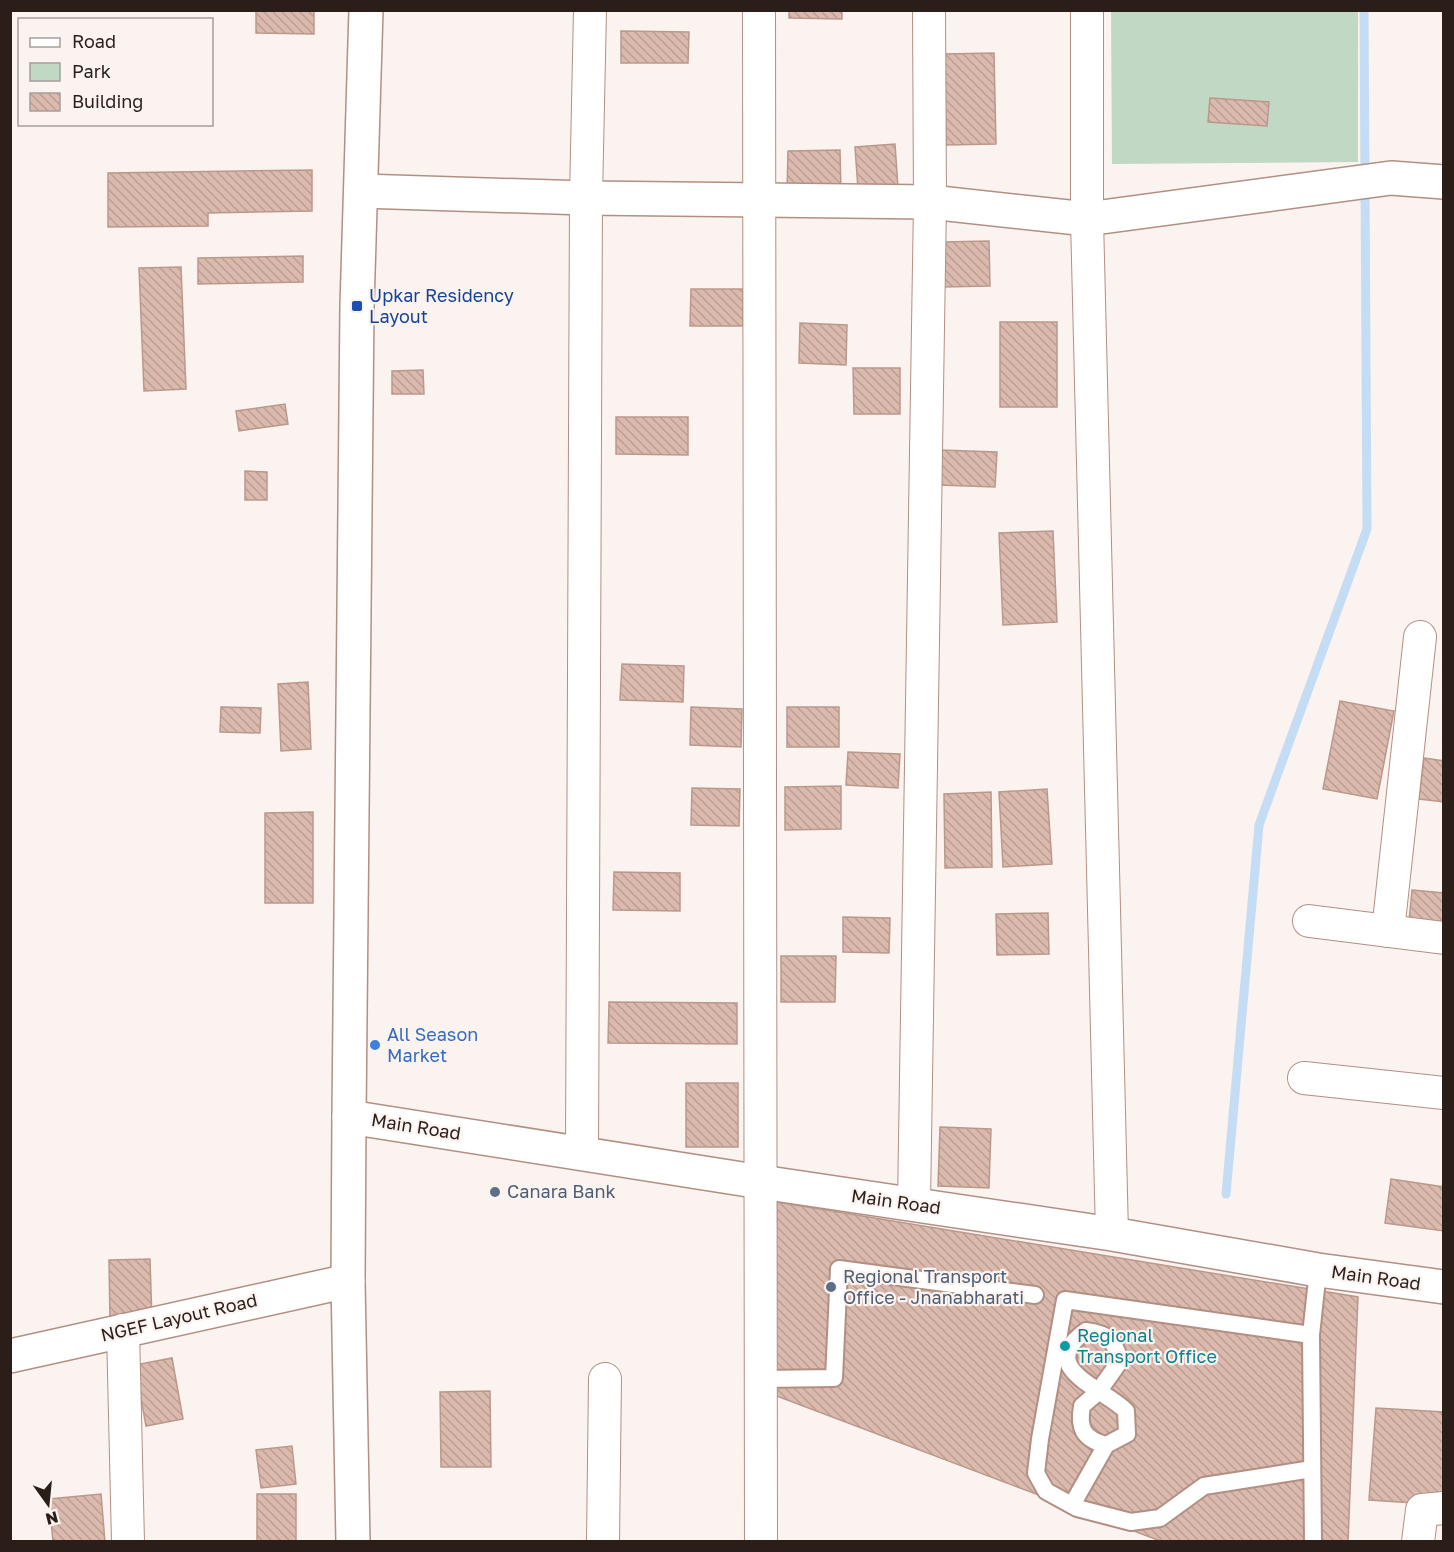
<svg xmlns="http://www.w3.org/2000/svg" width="1454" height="1552" font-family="'Golos Text',sans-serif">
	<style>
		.green { fill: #c0d8c4 }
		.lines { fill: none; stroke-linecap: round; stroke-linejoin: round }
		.stream { stroke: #c5dcf5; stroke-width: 9 }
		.building { fill: url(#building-back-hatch); stroke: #bc988b; stroke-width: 1.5 }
		.lane-casing { stroke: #b38f83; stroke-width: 20 }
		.street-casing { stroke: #b38f83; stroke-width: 34 }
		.secondary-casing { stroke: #b38f83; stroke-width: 36 }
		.lane { stroke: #fff; stroke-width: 16 }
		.street { stroke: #fff; stroke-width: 32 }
		.secondary { stroke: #fff; stroke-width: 33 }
		.transit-dot { fill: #1a4fb4; stroke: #fbf3f0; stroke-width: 2 }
		.shop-dot { fill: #3f7fe0; stroke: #fbf3f0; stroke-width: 2 }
		.service-dot { fill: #5c6f8a; stroke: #fbf3f0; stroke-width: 2 }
		.culture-dot { fill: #0f9aa8; stroke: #fbf3f0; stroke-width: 2 }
		.labels { text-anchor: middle; stroke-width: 4.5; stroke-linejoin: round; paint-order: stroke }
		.transit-label { font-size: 18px; fill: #164399; stroke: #fbf3f0; text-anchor: start }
		.shop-label { font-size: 18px; fill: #366cbe; stroke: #fbf3f0; text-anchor: start }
		.street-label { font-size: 18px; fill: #2b1d18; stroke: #fbf3f0 }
		.service-label { font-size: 18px; fill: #4e5e75; stroke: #fbf3f0; text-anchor: start }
		.culture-label { font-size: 18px; fill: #0d838f; stroke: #fbf3f0; text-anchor: start }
	</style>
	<defs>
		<pattern id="building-back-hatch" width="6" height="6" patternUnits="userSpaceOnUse" patternTransform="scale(1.5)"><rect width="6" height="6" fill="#dbb9ad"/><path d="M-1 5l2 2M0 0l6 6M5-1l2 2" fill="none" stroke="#bc9f94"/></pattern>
	</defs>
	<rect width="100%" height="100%" fill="#fbf3f0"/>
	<path class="green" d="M1111 11H1358V162L1112 164Z"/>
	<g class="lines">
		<path class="stream" d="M1226 1194 1259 825 1367 529 1364 10"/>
	</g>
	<g class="building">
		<path d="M256 10H314V34L256 33Z"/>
		<path d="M789 10H842V19L789 18Z"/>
		<path d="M621 31 689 32 688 63H621Z"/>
		<path d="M994 53 996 144 946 145 944 54Z"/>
		<path d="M1210 98 1269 102 1267 126 1208 122Z"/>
		<path d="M895 144 898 187 858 189 855 147Z"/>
		<path d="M840 150 841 192H787L788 151Z"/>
		<path d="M312 170V211L208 213V226L108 227V173Z"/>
		<path d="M989 241 990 286 942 287 941 242Z"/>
		<path d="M303 256V282L198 284V258Z"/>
		<path d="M181 267 186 389 144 391 139 268Z"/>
		<path d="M691 289H743V326H690Z"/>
		<rect x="1000" y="322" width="57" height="85"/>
		<path d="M800 323 847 325 846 365 799 363Z"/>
		<path d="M853 368H900V414H854Z"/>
		<path d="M423 370 424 394H392V371Z"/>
		<path d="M285 404 288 424 239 431 236 411Z"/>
		<path d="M616 417H688V455L616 454Z"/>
		<path d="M940 450 997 452 995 487 939 485Z"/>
		<path d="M245 471 267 472V500H245Z"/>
		<path d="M1053 531 1057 622 1003 625 999 533Z"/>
		<path d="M622 664 684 666 683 702 620 700Z"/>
		<path d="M308 682 311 749 281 751 278 684Z"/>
		<path d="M1340 701 1394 711 1377 799 1323 789Z"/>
		<path d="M221 707 261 708 260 733 220 732Z"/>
		<path d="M691 707 742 709 741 747 690 745Z"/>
		<rect x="787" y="707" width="52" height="40"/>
		<path d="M848 752 900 754 898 788 846 785Z"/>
		<path d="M1424 758 1444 761V802L1419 799Z"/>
		<path d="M841 786V829L785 830V787Z"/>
		<path d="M692 788 740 789 739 826 691 825Z"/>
		<path d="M1047 789 1052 864 1003 867 999 792Z"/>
		<path d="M991 792 992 867 945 868 944 794Z"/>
		<path d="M313 812V903H265V813Z"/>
		<path d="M614 872 680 873V911L613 910Z"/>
		<path d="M1412 890 1444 893V934L1408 931Z"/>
		<path d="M1048 913 1049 954 997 955 996 914Z"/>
		<path d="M843 917 890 918 889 953 843 952Z"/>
		<path d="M781 956H836L835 1002H781Z"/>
		<path d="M609 1002 737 1003V1044L608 1043Z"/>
		<rect x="686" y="1083" width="52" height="64"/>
		<path d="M940 1127 991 1129 989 1188 938 1186Z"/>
		<path d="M1391 1179 1444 1187V1231L1385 1223Z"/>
		<path d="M777 1202 1358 1297 1348 1542H1163L774 1395Z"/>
		<path d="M150 1259 152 1321H110L109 1260Z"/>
		<path d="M172 1358 183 1419 146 1426 135 1365Z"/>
		<path d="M490 1391 491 1467H441L440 1392Z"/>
		<path d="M1376 1408 1444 1412V1505L1369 1500Z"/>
		<path d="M292 1446 296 1484 261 1488 256 1450Z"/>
		<path d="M101 1494 105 1542H53L49 1499Z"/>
		<rect x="257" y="1494" width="39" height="48"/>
	</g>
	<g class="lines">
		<g class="lane-casing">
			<g id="lane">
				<path d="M1311 1335 1313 1542"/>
				<path d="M761 1379 834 1378 839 1269 1035 1295"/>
				<path d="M1312 1469 1204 1486 1160 1518 1131 1522 1077 1508 1046 1491 1036 1473 1040 1439 1065 1300 1311 1335 1318 1270"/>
				<path d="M1072 1505 1106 1445 1127 1434 1126 1411C1104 1388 1034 1368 1086 1331 1108 1334 1114 1339 1120 1361L1098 1392 1082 1406C1078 1428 1083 1439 1106 1445"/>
			</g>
		</g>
		<g class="street-casing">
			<g id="street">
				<path d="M759 10 761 1542"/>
				<path d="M1087 10V219L1112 1234"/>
				<path d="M1309 921 1444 938"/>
				<path d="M1388 931 1420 637"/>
				<path d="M1304 1078 1444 1093"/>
				<path d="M582 1152 586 198 590 10"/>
				<path d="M914 1204 930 202 929 10"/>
				<path d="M123 1330 128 1542"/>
				<path d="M603 1542 605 1379"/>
				<path d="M1418 1542 1422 1510 1444 1508"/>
			</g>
		</g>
		<g class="secondary-casing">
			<g id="secondary">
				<path d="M361 191 586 198 930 202 1087 219 1391 178 1444 182"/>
				<path d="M349 1117 761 1182 1112 1234 1318 1270 1444 1287"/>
				<path d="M10 1356 348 1281"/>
				<path d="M353 1542 348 1281 349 1117 357 306 366 10"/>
			</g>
		</g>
		<use href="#lane" class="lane"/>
		<use href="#street" class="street"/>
		<use href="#secondary" class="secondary"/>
	</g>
	<rect class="transit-dot" x="351" y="300" width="12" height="12" rx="3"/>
	<circle class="shop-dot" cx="375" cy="1045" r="6"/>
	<g class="service-dot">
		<circle cx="495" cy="1192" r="6"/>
		<circle cx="831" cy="1287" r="6"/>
	</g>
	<circle class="culture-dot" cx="1065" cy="1346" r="6"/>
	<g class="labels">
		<g class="transit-label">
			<text x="369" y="302">Upkar Residency<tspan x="369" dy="21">Layout</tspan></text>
		</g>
		<g class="shop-label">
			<text x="387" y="1041">All Season<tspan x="387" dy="21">Market</tspan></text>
		</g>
		<g class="street-label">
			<text transform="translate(416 1127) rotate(9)" y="6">Main Road</text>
			<text transform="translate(896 1202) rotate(8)" y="6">Main Road</text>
			<text transform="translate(1376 1278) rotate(8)" y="6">Main Road</text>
			<text transform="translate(179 1318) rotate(-13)" y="6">NGEF Layout Road</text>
		</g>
		<g class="service-label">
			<text x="507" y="1198">Canara Bank</text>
			<text x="843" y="1283">Regional Transport<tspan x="843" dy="21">Office - Jnanabharati</tspan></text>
		</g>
		<g class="culture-label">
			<text x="1077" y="1342">Regional<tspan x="1077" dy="21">Transport Office</tspan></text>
		</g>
	</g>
	<rect width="1454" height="1552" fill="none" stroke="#2b1d18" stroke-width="24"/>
	<rect x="18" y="18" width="195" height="108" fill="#fbf3f0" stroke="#a89d9a" stroke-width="1.5"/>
	<rect x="30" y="38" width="30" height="9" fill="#ffffff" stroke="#a89d9a" stroke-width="1.5"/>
	<text x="72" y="48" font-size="18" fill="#2b1d18">Road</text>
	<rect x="30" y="63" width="30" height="18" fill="#c0d8c4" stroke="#a89d9a" stroke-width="1.5"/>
	<text x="72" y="78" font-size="18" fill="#2b1d18">Park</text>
	<rect x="30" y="93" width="30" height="18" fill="url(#building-back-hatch)" stroke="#a89d9a" stroke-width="1.5"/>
	<text x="72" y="108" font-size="18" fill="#2b1d18">Building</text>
	<g transform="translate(48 1504) rotate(165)" stroke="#fbf3f0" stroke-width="4.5" paint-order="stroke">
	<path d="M0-4.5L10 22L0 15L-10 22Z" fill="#2b1d18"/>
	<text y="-9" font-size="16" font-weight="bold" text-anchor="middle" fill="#2b1d18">N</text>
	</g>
</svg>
